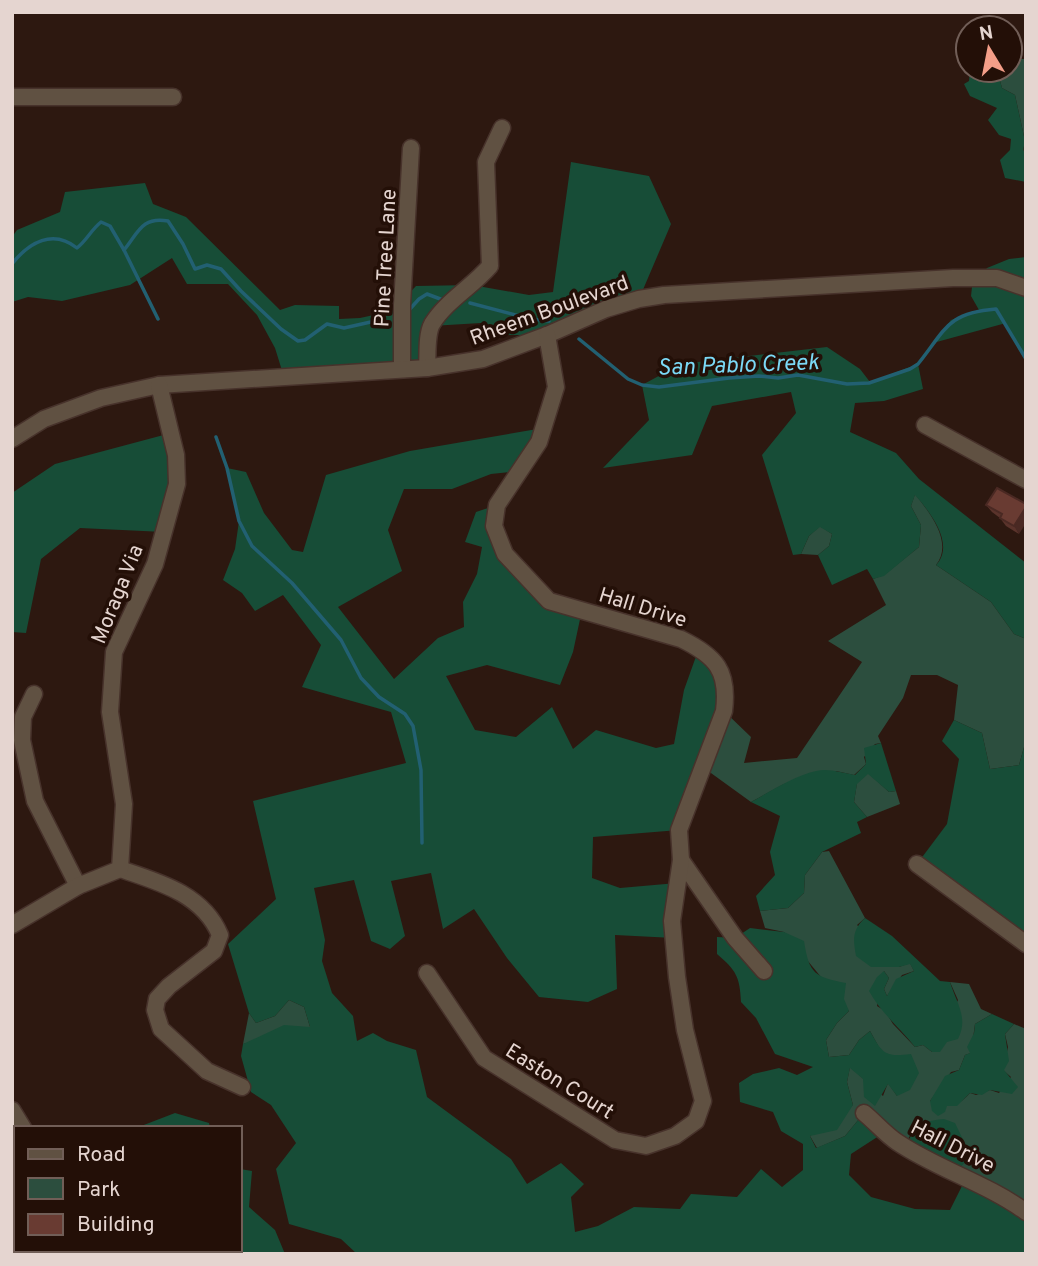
<svg xmlns="http://www.w3.org/2000/svg" width="1038" height="1266" font-family="Overpass,sans-serif">
	<style>
		.green { fill: #2c4e3e }
		.forest { fill: #174d37 }
		.lines { fill: none; stroke-linecap: round; stroke-linejoin: round }
		.stream { stroke: #226072; stroke-width: 3.5 }
		.minor-casing { stroke: #47322b; stroke-width: 19 }
		.minor { stroke: #605142; stroke-width: 16 }
		.wall { fill: #5a332b }
		.shaded-wall { fill: #4a2923 }
		.building { fill: #693b32; stroke: #4a2923; stroke-width: 2 }
		.labels { text-anchor: middle; stroke-width: 7; stroke-linejoin: round; paint-order: stroke }
		.street-label { font-size: 21px; fill: #e5d5d0; stroke: #230f07 }
		.water-label { font-size: 23px; font-style: italic; fill: #7bd9f6; stroke: #230f07 }
	</style>
	<rect width="100%" height="100%" fill="#2d1810"/>
	<g class="green">
		<path d="M1018 59H1026V150L1023 153 1025 141 1015 95 1002 88 997 70H1010Z"/>
		<path d="M915 494C929 512 954 542 936 565L991 602 1014 634 1026 639V740L1019 765 990 769 982 733 954 720 958 685 937 675H911L903 698 878 736 881 743 875 744 864 757 866 764 854 775 836 771 784 784 751 802 704 768 724 711 751 737 744 763 797 758 862 662 828 641 886 605 873 579 884 575 919 547 921 525 911 506Z"/>
		<path d="M820 526 832 534 829 546 818 555 801 554 809 536Z"/>
		<path d="M868 773 889 792 896 791 900 804 867 817 854 802 857 783Z"/>
		<path d="M829 851 865 918 857 925 899 967 910 963 914 971 902 975 887 996 884 989 889 978 884 971 877 1006 885 1011 893 1024 915 1047 923 1045 932 1052 958 1000 950 982 969 984 981 1009 992 1014 975 1024 971 1053 965 1055 959 1070 951 1072 930 1101C949 1107 957 1108 970 1093L976 1095 990 1090 999 1093 1011 1077 1003 1070 1008 1047 1005 1034 1014 1024 1026 1029V1212L955 1173 915 1127 904 1146 864 1113 845 1136 817 1148 810 1136 853 1105 847 1082 850 1067 883 1096 888 1083 897 1096 891 1056 881 1051 870 1031 859 1040 849 1055 829 1057 826 1040 837 1023 849 1011 784 932 765 928 760 911 788 908 804 893 805 875 822 852Z"/>
		<path d="M289 1000 304 1007 310 1027 243 1044 249 1013 256 1023 275 1016Z"/>
	</g>
	<g class="forest">
		<path d="M970 70H997L1002 88 1015 95 1025 141 1023 151 1026 150V182L1005 178 1000 160 1010 150 1011 139 999 135 988 120 997 108 970 96 964 84 969 81Z"/>
		<path d="M571 162 649 176 671 224 639 299 547 335H510L481 323 431 326 427 368 284 377 275 348 257 315 228 284H187L172 258 130 285 62 301 28 297 12 302V237L17 230 60 212 65 192 145 183 153 204 186 217 280 310 295 305 339 306V319L360 318 392 311 416 286 472 285 529 295 553 292Z"/>
		<path d="M1026 257V359L1006 323 933 343 951 320 979 310 971 296 972 287 987 268 1009 259Z"/>
		<path d="M827 347 860 369 870 382 918 364 923 389 884 401 855 403 850 432 896 453 919 479 1026 563V639L1014 634 991 602 936 565C956 544 929 511 915 495L911 506 921 525 919 547 884 576 873 579 867 569 832 585 818 555 829 546 832 534 820 527 809 536 801 554 793 555 762 455 796 413 791 392 712 406 692 455 603 468 649 420 642 385 681 364Z"/>
		<path d="M543 428 519 471 491 474 452 489H404L388 530 402 571 338 607 394 679 438 638 464 627 463 602 477 574 482 547 465 542 476 512 497 505 494 526 549 601 582 610 573 652 560 685 487 665 446 676 475 730 516 737 552 707 573 749 596 730 656 748 674 744 684 690 699 648 727 692 679 830 593 837 592 878 620 888 677 883 674 938 615 935 617 989 588 1002 539 997 507 958 474 909 443 929 431 873 391 881 405 936 390 949 371 941 354 880 314 888 325 940 322 961 332 993 353 1016 357 1041 373 1033 387 1041 416 1050 427 1097 511 1159 527 1184 561 1163 584 1184 571 1197 575 1232 598 1226 634 1207 680 1209 691 1194 737 1197 761 1169 782 1187 803 1170V1144L781 1131 773 1112 740 1102 739 1083 753 1074 779 1068 797 1075 813 1067 775 1054 756 1018 741 1002C740 977 736 970 717 954V937L735 938 750 928 784 932 804 941C809 974 815 977 846 983L844 999 849 1011 837 1023 826 1040 829 1057 849 1055 859 1040 870 1031C883 1054 884 1057 911 1054L919 1073 910 1090 897 1096 888 1084 875 1106 864 1097 863 1079 850 1068 847 1082 853 1105 837 1130 810 1136 816 1148 845 1136 864 1113 885 1132 851 1154 849 1175 871 1197 915 1209 950 1210 966 1178 1026 1212V1254H357L341 1239 289 1224 276 1169 296 1143 271 1105 251 1092 241 1056 243 1044 284 1025 310 1027 304 1007 289 1000 275 1016 256 1023 249 1013 228 944 276 899 253 801 406 763 391 712 302 687 321 645 283 595 255 611 242 593 223 580 235 549 239 521 227 468 246 472 264 513 292 550 303 552 326 475 410 451Z"/>
		<path d="M171 433 176 455 164 532 80 528 41 559 26 633 12 632V493L55 464Z"/>
		<path d="M954 720 982 733 990 769 1019 765 1026 740V944L917 864 947 824 959 759 942 741Z"/>
		<path d="M881 743 896 791 889 792 868 774 857 784 854 802 867 817 857 822 861 833 822 852 805 875 804 893 788 908 760 911 756 896 775 875 770 852 780 816 751 802C771 791 794 776 816 771 829 768 843 773 855 775L866 764 864 748Z"/>
		<path d="M865 918 892 936 940 981 950 982C956 1002 969 1018 958 1039L947 1042 940 1052H932L923 1045 915 1047C900 1028 881 1013 869 991L877 977 884 971 889 978 884 989 887 996 896 979 914 971 910 964 899 967H871L856 956C853 939 852 930 865 918Z"/>
		<path d="M992 1014 1014 1024 1005 1034 1009 1061 1004 1070 1018 1087 1012 1094 990 1090 982 1095 970 1093 957 1106H947L945 1112 938 1116 932 1111 930 1101 945 1076 959 1070 965 1055 970 1053 967 1047 974 1033 975 1024Z"/>
		<path d="M175 1113 209 1123 210 1128H136Z"/>
		<path d="M944 1119 955 1123 971 1156 955 1173 904 1146C920 1126 914 1122 944 1119Z"/>
		<path d="M240 1169 252 1171 249 1207 275 1230 285 1254H73L74 1250H240Z"/>
	</g>
	<g class="lines">
		<g class="stream">
			<path d="M124 250 158 319"/>
			<path d="M12 264C29 242 53 229 77 248 87 240 91 230 101 222L110 226 124 250C138 233 142 216 168 221L183 244 195 269 207 265 221 269 241 291 281 329 298 341 305 340 327 324 344 328 384 319"/>
			<path d="M470 303 531 319 549 321"/>
			<path d="M409 310 419 299 427 294 443 300"/>
			<path d="M579 339 628 379 642 385 659 387 729 378 759 376 778 378 798 375 847 384 869 383 910 369 918 364C946 329 947 313 996 309L1026 359"/>
			<path d="M216 437 227 468 239 521 252 546 292 583 341 640 361 678 379 697 405 714 413 726 421 770 422 843"/>
		</g>
		<g class="minor-casing">
			<g id="minor">
				<path d="M12 97H173"/>
				<path d="M427 368C428 356 426 335 432 324 446 301 472 287 490 266L486 162 502 128"/>
				<path d="M402 369V305L411 148"/>
				<path d="M925 425 1026 480"/>
				<path d="M12 439 44 419 101 398 159 385 427 368 483 359 547 335 606 309 639 299 664 295 953 278H997L1026 288"/>
				<path d="M34 694 23 717 22 740 35 801 78 886"/>
				<path d="M681 860 735 938 764 971"/>
				<path d="M917 864 1026 944"/>
				<path d="M120 869C159 882 203 894 220 935L214 951 169 986 157 999 155 1010 161 1029 207 1071 242 1087"/>
				<path d="M12 925 78 886 120 869 124 804 110 712 114 652 155 564 177 484 176 455 159 385"/>
				<path d="M427 973 484 1058 615 1140 646 1146 675 1136 696 1121 703 1101 685 1030 677 977 672 921 681 860 679 830 724 711C729 671 716 656 681 639L549 601 505 554 494 526 497 505 539 442 556 387 547 335"/>
				<path d="M12 1110 23 1128"/>
				<path d="M864 1113C875 1122 885 1134 897 1142 937 1169 986 1183 1026 1212"/>
				<path d="M12 1197 16 1195"/>
				<path d="M85 1250 88 1254"/>
			</g>
		</g>
		<use href="#minor" class="minor"/>
	</g>
	<path class="wall" d="M997 488 1019 534 1006 526 1000 518 992 512 986 505Z"/>
	<path class="shaded-wall" d="M1026 507V523L1019 534 1014 526Z"/>
	<path class="building" d="M997 488 1026 504V507L1014 526 1000 518 1002 514 986 505Z"/>
	<g class="labels">
		<g class="street-label">
			<text transform="translate(385 258) rotate(-87)" y="7">Pine Tree Lane</text>
			<text transform="translate(549 310) rotate(-20)" y="7">Rheem Boulevard</text>
			<text transform="translate(117 594) rotate(-68)" y="7">Moraga Via</text>
			<text transform="translate(643 607) rotate(17)" y="7">Hall Drive</text>
			<text transform="translate(560 1081) rotate(32)" y="7">Easton Court</text>
			<text transform="translate(953 1146) rotate(27)" y="7">Hall Drive</text>
		</g>
		<g class="water-label">
			<text transform="translate(738 364) rotate(-2)" y="8">San Pablo Creek</text>
		</g>
	</g>
	<rect width="1038" height="1266" fill="none" stroke="#e5d5d0" stroke-width="28"/>
	<rect x="14" y="1126" width="228" height="126" fill="#230f07" stroke="#715e57" stroke-width="2"/>
	<rect x="28" y="1149" width="35" height="10" fill="#605142" stroke="#715e57" stroke-width="2"/>
	<text x="77" y="1161" font-size="21" fill="#e5d5d0">Road</text>
	<rect x="28" y="1178" width="35" height="21" fill="#2c4e3e" stroke="#715e57" stroke-width="2"/>
	<text x="77" y="1196" font-size="21" fill="#e5d5d0">Park</text>
	<rect x="28" y="1214" width="35" height="21" fill="#693b32" stroke="#715e57" stroke-width="2"/>
	<text x="77" y="1231" font-size="21" fill="#e5d5d0">Building</text>
	<g transform="translate(989 49) rotate(350)"><circle r="33" fill="#230f07" stroke="#715e57" stroke-width="2"/>
	<path d="M0-5L12 26L0 18L-12 26Z" fill="#f49e88"/>
	<text y="-10" font-size="19" font-weight="bold" text-anchor="middle" fill="#e5d5d0">N</text>
	</g>
</svg>
